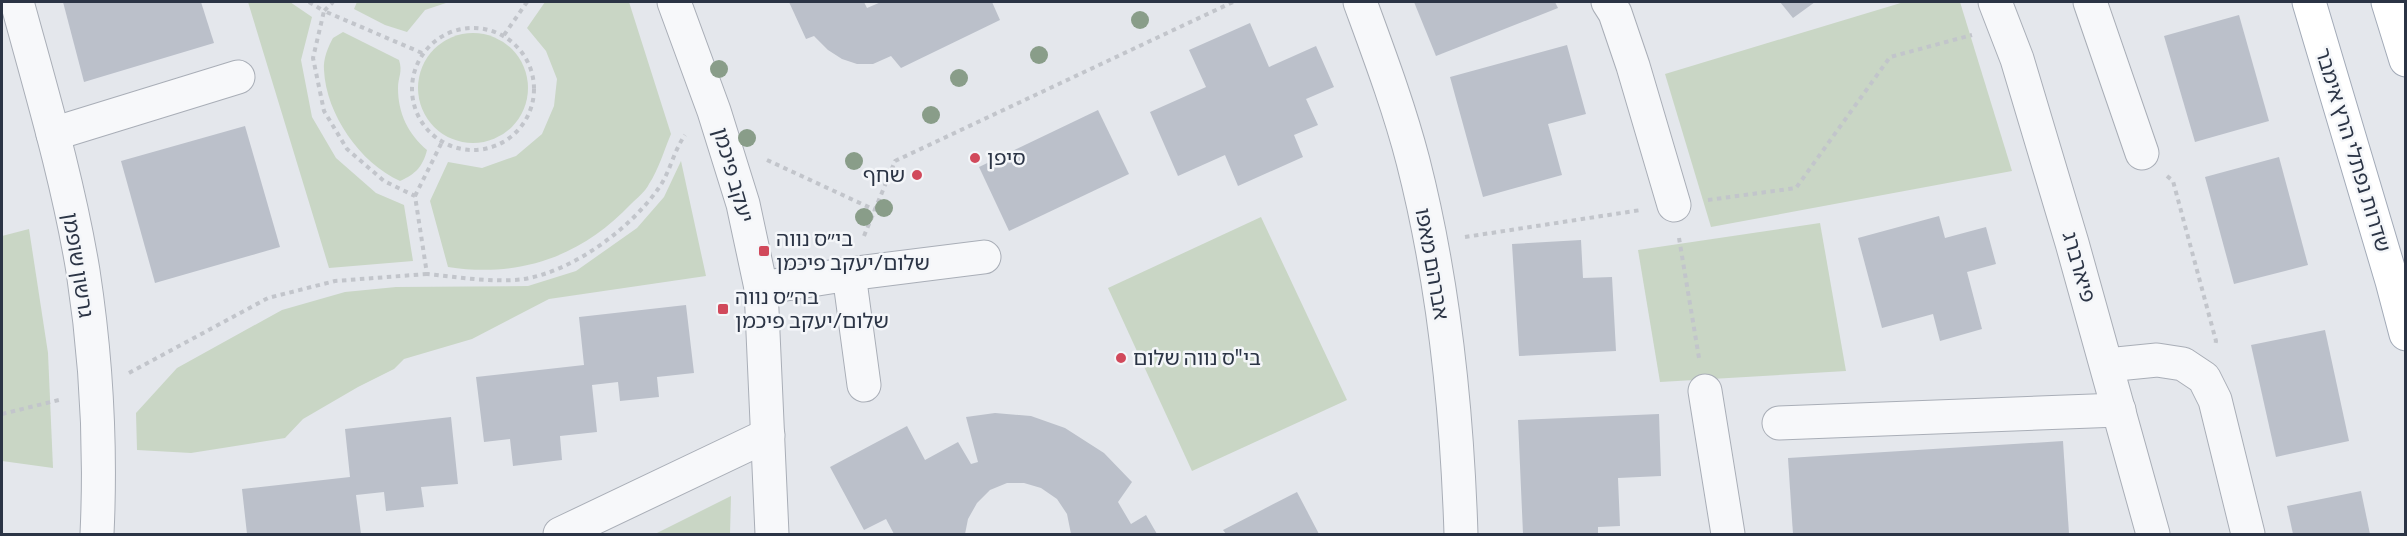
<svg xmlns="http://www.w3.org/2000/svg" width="2407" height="536" font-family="Commissioner,'Noto Sans Hebrew',sans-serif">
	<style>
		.green { fill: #c9d6c5 }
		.building { fill: #bbc0ca }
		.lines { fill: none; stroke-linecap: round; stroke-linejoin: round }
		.minor-casing { stroke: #a9aeb7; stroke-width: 35 }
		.major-casing { stroke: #a3abb8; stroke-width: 35 }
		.path { stroke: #c2c5cb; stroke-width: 4; stroke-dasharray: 4.5 4.5; stroke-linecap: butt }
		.minor { stroke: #f7f8fa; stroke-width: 33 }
		.major { stroke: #fff; stroke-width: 33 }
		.tree { fill: #899d89 }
		.poi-dot { fill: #d1495b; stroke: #f4f6f9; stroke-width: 2 }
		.labels { text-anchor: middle; stroke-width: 5; stroke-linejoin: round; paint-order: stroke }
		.street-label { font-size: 21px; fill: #2b3445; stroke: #f4f6f9 }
		.poi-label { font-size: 21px; fill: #2b3445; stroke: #f4f6f9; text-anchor: start }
	</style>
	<rect width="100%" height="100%" fill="#e4e7ec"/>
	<g class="green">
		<path d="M248 2H290L312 17 301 60 312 117 336 158 376 193 404 205 413 261 329 268Z"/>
		<path d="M357 2H449L425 10 407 32 385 25 354 9Z"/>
		<path d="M545 2H629L671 134C664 150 659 169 649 184 645 192 637 198 631 204 581 257 519 278 448 267L430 201 448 162 482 168 516 156 542 134 554 106 557 79 546 51 527 28Z"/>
		<path d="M1904 2H1960L2012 171 1711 227 1665 74Z"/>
		<path d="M343 32 399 60C403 72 398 77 398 88 398 113 408 134 427 150 423 166 416 174 400 181 360 163 326 114 324 70 323 59 328 47 333 38Z"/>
		<circle cx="473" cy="88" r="55"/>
		<path d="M681 161 706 276 549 299 472 339 404 359 394 369 358 387 303 419 285 438 191 453 137 450 136 413 177 368 282 310 345 292 396 287 528 286 576 271 637 228 664 197Z"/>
		<path d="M1261 217 1347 400 1192 471 1108 288Z"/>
		<path d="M1820 223 1846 371 1660 382 1638 250Z"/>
		<path d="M29 229 48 353 53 468 2 461V236Z"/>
		<path d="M731 496 730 534H655Z"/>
	</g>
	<g class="building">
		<path d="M63 2H201L214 43 84 82Z"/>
		<path d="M789 2H864L867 8 881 2H992L1000 20 901 68 891 56 873 64H857L842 59 828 50 814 36 806 39Z"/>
		<path d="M1414 2H1555L1558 8 1436 56Z"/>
		<path d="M1780 2H1815L1793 18Z"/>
		<path d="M2239 15 2269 121 2195 142 2164 36Z"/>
		<path d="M1250 23 1269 67 1316 46 1334 87 1306 99 1318 125 1294 135 1303 157 1238 186 1225 155 1178 176 1150 112 1206 87 1189 50Z"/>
		<path d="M1567 45 1586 114 1548 124 1562 175 1483 197 1450 77Z"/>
		<path d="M1098 110 1129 174 1009 231 979 167Z"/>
		<path d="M245 126 280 247 155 283 121 161Z"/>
		<path d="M2279 157 2308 265 2234 284 2205 177Z"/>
		<path d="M1939 216 1945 238 1986 227 1996 264 1967 272 1982 329 1940 341 1933 314 1882 328 1858 238Z"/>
		<path d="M1581 240 1583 278 1612 277 1616 351 1519 356 1512 244Z"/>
		<path d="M686 305 694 373 657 377 659 397 620 401 618 382 592 385 597 432 560 436 562 460 513 466 510 439 484 442 476 377 584 365 579 317Z"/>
		<path d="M2325 330 2349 441 2276 457 2251 345Z"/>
		<path d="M995 413 1031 416 1065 428 1104 453 1132 482 1118 502 1131 524 1146 515 1157 534H1071L1067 514 1057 499 1041 488 1024 483H1007L990 490 977 503 968 519 965 534H894L886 519 864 530 830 467 907 426 925 460 958 442 971 464 978 462 966 417Z"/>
		<path d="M1659 414 1661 476 1618 478 1620 526 1598 527V534H1523L1518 420Z"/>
		<path d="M451 417 458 484 421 487 424 507 386 511 384 492 356 495 361 534H247L242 489 350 477 345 429Z"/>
		<path d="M2063 441 2069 534H1793L1788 458Z"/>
		<path d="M2361 491 2370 534H2293L2287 506Z"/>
		<path d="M1297 492 1319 534H1226L1223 530Z"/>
	</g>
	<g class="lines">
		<g class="minor-casing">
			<g id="minor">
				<path d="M17 2C41 90 68 180 83 271 96 356 101 449 97 534"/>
				<path d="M674 2 714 111 743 204 761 288 772 534"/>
				<path d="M1360 2C1379 54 1399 107 1413 161 1444 282 1457 410 1461 534"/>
				<path d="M1608 2 1615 13 1633 66 1674 205"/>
				<path d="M1995 2 2017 59 2072 243 2153 534"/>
				<path d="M2090 2 2142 153"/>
				<path d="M53 134 238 77"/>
				<path d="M849 274 984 257"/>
				<path d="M761 288 849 274 864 385"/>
				<path d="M2107 365 2157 360 2183 364 2204 378 2215 400 2248 534"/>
				<path d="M1705 391 1728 534"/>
				<path d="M1779 423 2119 410"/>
				<path d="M560 534 768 435"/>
			</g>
		</g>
		<g class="major-casing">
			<g id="major">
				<path d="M2309 2 2392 281 2406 334"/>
				<path d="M2388 2 2406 60"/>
			</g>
		</g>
		<g class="path">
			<path d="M309 2 324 11 333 2"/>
			<circle cx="473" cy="89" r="61"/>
			<path d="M504 35 527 2"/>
			<path d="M422 53 324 11 313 58 324 111 347 149 384 181 415 196 427 274C456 277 495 283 524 279 573 271 630 229 658 189 670 173 673 152 685 135"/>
			<path d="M767 160 875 210"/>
			<path d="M2167 176 2173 181 2216 341 2215 346"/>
			<path d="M415 196 442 142"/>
			<path d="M1708 200 1796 188 1890 57 1972 35"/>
			<path d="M864 236 895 161 1233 2"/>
			<path d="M1465 237 1641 210"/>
			<path d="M1679 238 1699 358"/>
			<path d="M129 373 268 298 335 281 427 274"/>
			<path d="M2 414 63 399"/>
		</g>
		<use href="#minor" class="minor"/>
		<use href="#major" class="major"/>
	</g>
	<g class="tree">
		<circle cx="1140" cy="20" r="9"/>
		<circle cx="1039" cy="55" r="9"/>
		<circle cx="719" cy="69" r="9"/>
		<circle cx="959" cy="78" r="9"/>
		<circle cx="931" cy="115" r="9"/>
		<circle cx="747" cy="138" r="9"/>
		<circle cx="854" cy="161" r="9"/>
		<circle cx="884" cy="208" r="9"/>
		<circle cx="864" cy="217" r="9"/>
	</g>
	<g class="poi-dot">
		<circle cx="975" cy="158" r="6"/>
		<circle cx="917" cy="175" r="6"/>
		<rect x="758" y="245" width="12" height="12" rx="3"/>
		<rect x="717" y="303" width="12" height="12" rx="3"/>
		<circle cx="1121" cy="358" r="6"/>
	</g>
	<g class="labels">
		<g class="street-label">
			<text transform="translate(2353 150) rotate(73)" y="7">שדרות נפתלי הרץ אימבר</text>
			<text transform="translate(733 175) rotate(74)" y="7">יעקב פיכמן</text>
			<text transform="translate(1432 264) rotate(80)" y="7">אברהם מאפו</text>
			<text transform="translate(78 265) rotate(81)" y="7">גרשון שופמן</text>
			<text transform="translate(2079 267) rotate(74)" y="7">פיארברג</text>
		</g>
		<g class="poi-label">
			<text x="987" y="165">סיפן</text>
			<text x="905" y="182" text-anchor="end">שחף</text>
			<text x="776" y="246">בי״ס נווה<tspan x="776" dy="24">שלום/יעקב פיכמן</tspan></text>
			<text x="735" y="304">בה״ס נווה<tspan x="735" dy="24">שלום/יעקב פיכמן</tspan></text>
			<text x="1133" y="365">בי"ס נווה שלום</text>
		</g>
	</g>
	<rect width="2407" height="536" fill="none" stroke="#2b3445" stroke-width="6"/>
</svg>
